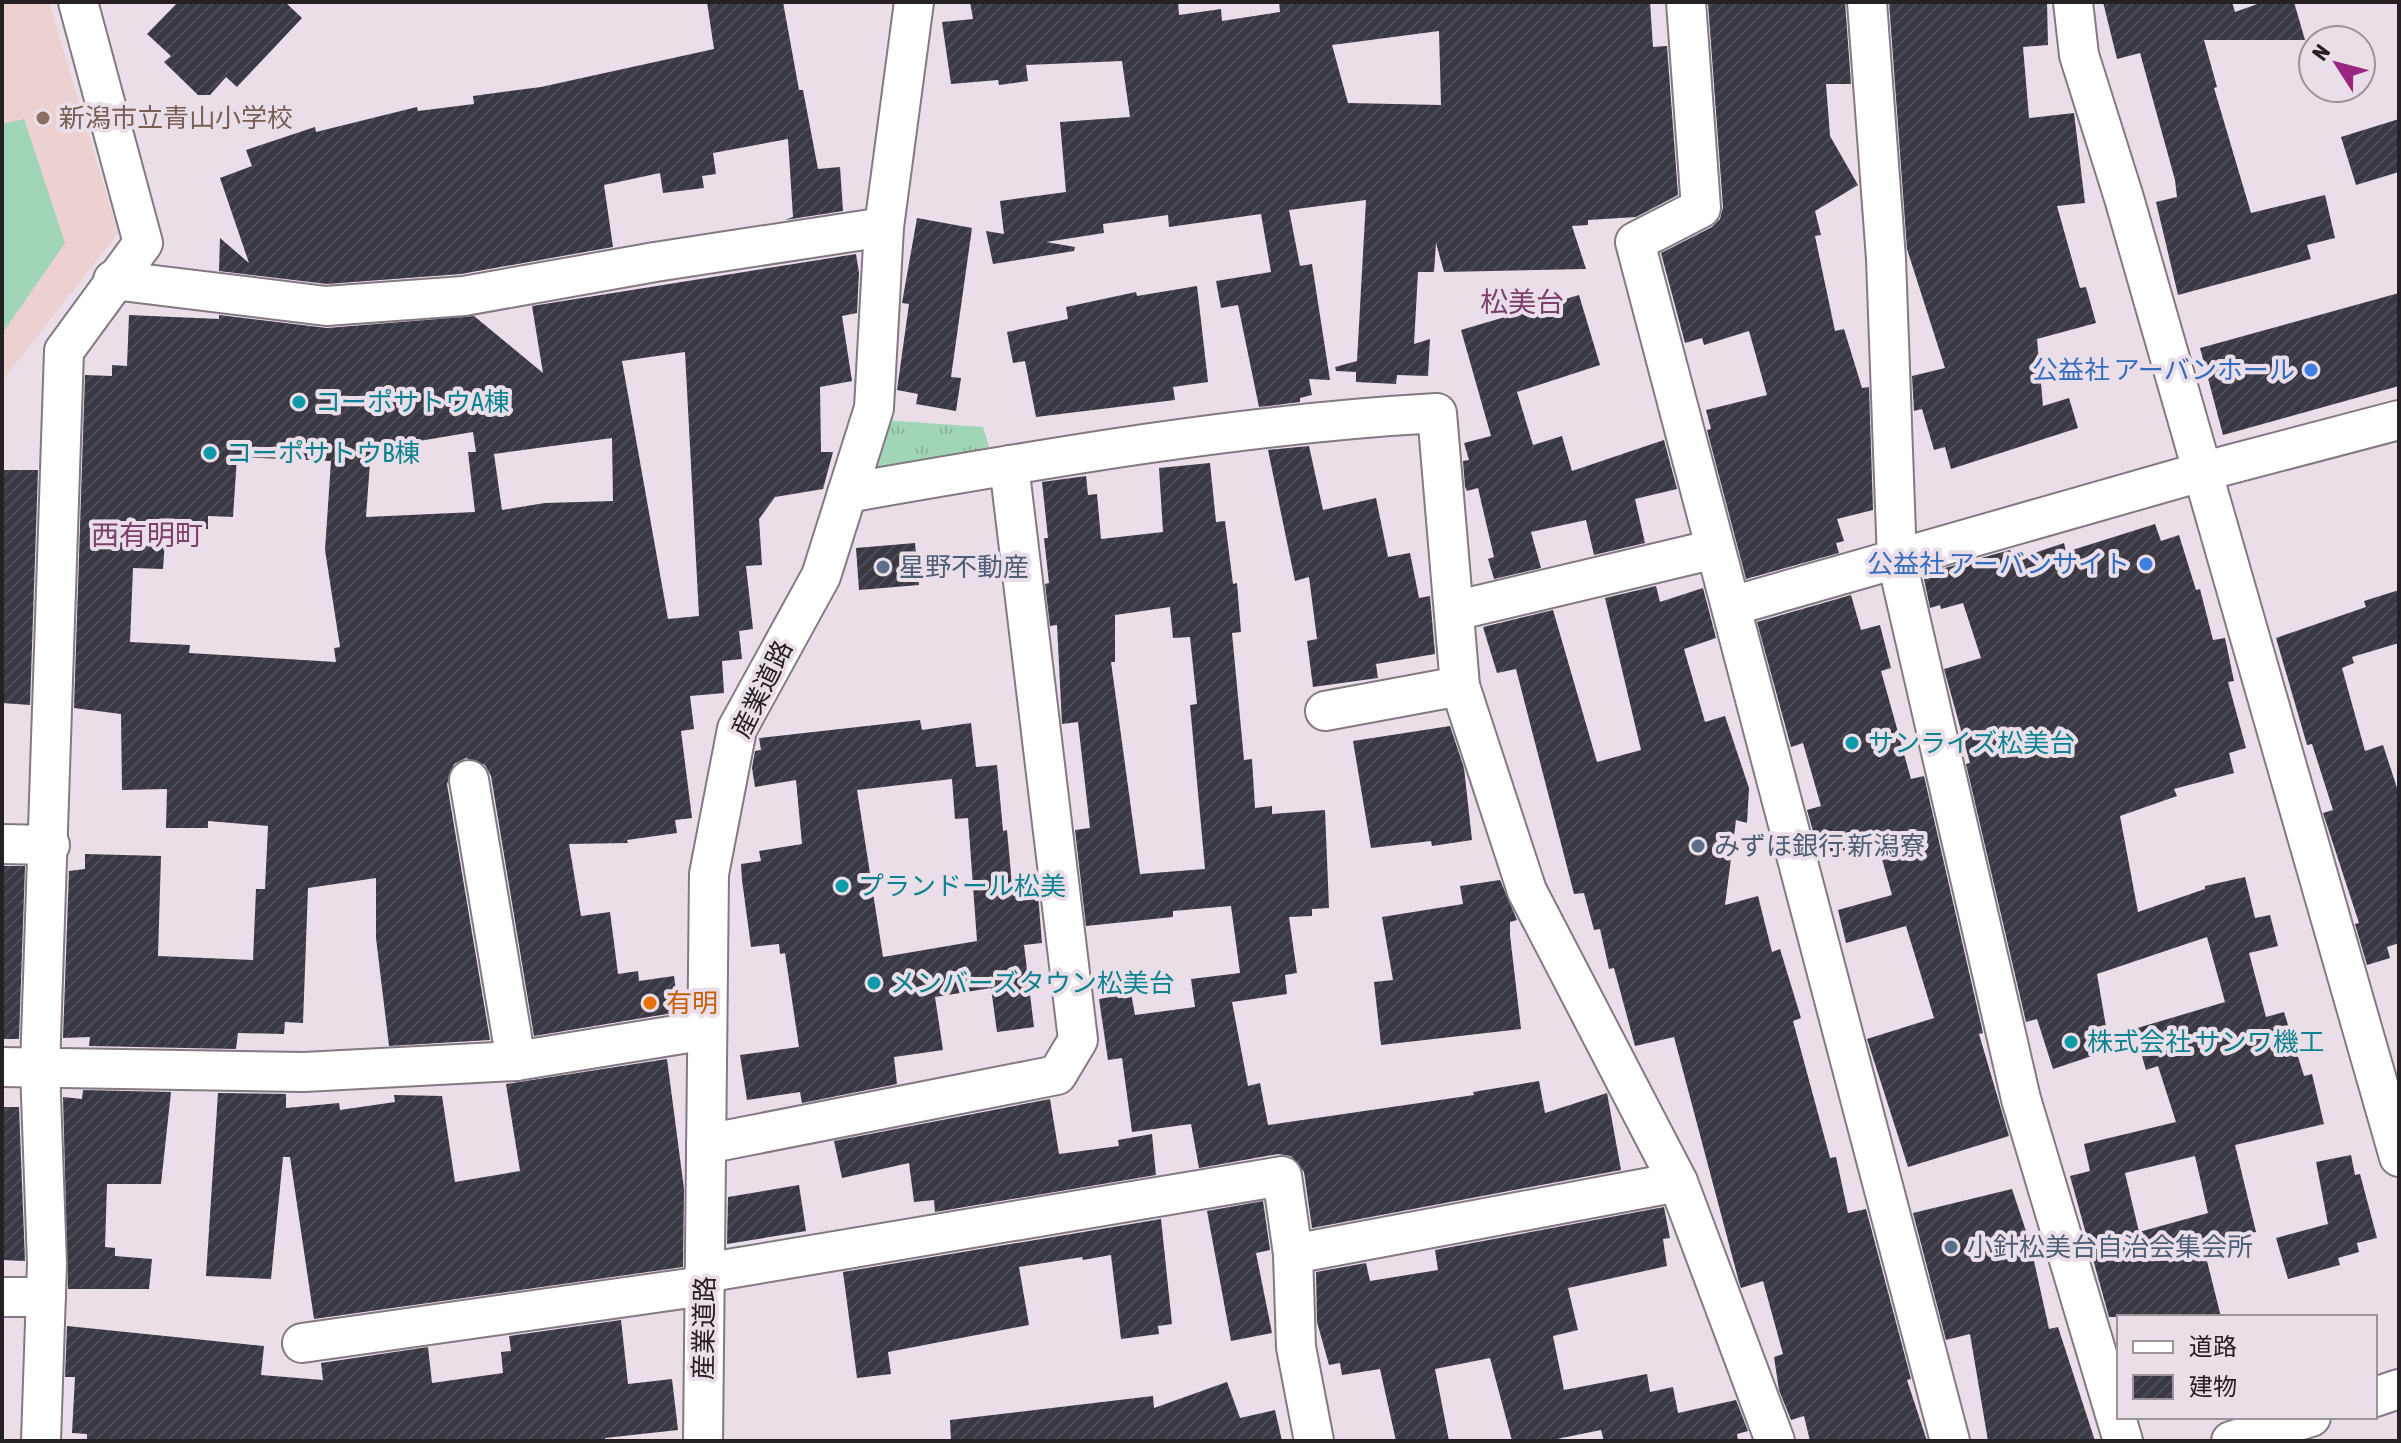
<svg xmlns="http://www.w3.org/2000/svg" width="2401" height="1443" font-family="'Asap Condensed','Noto Sans JP',sans-serif">
	<style>
		.education { fill: #ecd1d0 }
		.grass { fill: #a1d5b8 }
		.park { fill: url(#park-tufts) }
		.building { fill: url(#building-hatch); fill-rule: evenodd }
		.lines { fill: none; stroke-linecap: round; stroke-linejoin: round }
		.minor-casing { stroke: #837982; stroke-width: 42 }
		.minor { stroke: #fff; stroke-width: 38 }
		.education-dot { fill: #8d6e63; stroke: #eadee9; stroke-width: 3 }
		.shop-dot { fill: #3f7fe0; stroke: #eadee9; stroke-width: 3 }
		.culture-dot { fill: #0f9aa8; stroke: #eadee9; stroke-width: 3 }
		.service-dot { fill: #5c6f8a; stroke: #eadee9; stroke-width: 3 }
		.food-dot { fill: #e8710a; stroke: #eadee9; stroke-width: 3 }
		.labels { text-anchor: middle; stroke-width: 8; stroke-linejoin: round; paint-order: stroke }
		.education-label { font-size: 26px; fill: #785e54; stroke: #eadee9; text-anchor: start }
		.shop-label { font-size: 26px; fill: #366cbe; stroke: #eadee9; text-anchor: end }
		.culture-label { font-size: 26px; fill: #0d838f; stroke: #eadee9; text-anchor: start }
		.service-label { font-size: 26px; fill: #4e5e75; stroke: #eadee9; text-anchor: start }
		.street-label { font-size: 26px; fill: #242024; stroke: #eadee9 }
		.food-label { font-size: 26px; fill: #c56008; stroke: #eadee9; text-anchor: start }
		.neighbourhood-label { font-size: 28px; fill: #7b406b; stroke: #eadee9 }
	</style>
	<defs>
		<pattern id="park-tufts" width="24" height="20" patternUnits="userSpaceOnUse" patternTransform="scale(2)"><rect width="24" height="20" fill="#a1d5b8"/><path d="M3 7l-1-3M5 7V3M7 7l1-3M15 17l-1-3M17 17v-4M19 17l1-3" fill="none" stroke="#8ab79e"/></pattern>
		<pattern id="building-hatch" width="6" height="6" patternUnits="userSpaceOnUse" patternTransform="scale(2)"><rect width="6" height="6" fill="#3a3843"/><path d="M-1 1l2-2M0 6l6-6M5 7l2-2" fill="none" stroke="#4e4c55"/></pattern>
	</defs>
	<rect width="100%" height="100%" fill="#eadee9"/>
	<path class="education" d="M2 2H49L118 233 2 381Z"/>
	<path class="grass" d="M24 119 65 243 2 334V124Z"/>
	<path class="park" d="M883 420 983 427 989 447 980 463 876 471Z"/>
	<g class="building">
		<path d="M178 2H285L302 18 237 87 226 77 210 95H198L164 62 171 56 147 34Z"/>
		<path d="M707 2H783L799 90H803L818 169 840 167 843 211 785 220 793 217 788 139 713 153 716 174 702 176 704 188 663 193 660 173 604 185 613 247 461 274 327 284 219 271 220 238 249 263 220 178 252 166 246 150 315 127 316 132 417 107 418 111 474 104 473 96 541 87 714 49Z"/>
		<path d="M970 2H1178L1179 15 1221 9 1222 21 1280 12 1279 2H1650L1653 47 1667 46 1678 195 1636 217 1588 220V225L1572 226 1586 269 1444 272 1436 243 1434 272H1418L1414 344 1430 339 1428 376 1397 375 1396 384 1356 382V372L1336 371 1335 367 1357 361 1366 200 1289 210 1300 266 1312 264 1330 380 1309 379 1312 395 1300 398V402L1259 407 1238 305 1221 308 1216 281 1271 272 1261 214 1169 227 1168 215 1103 224 1104 233 1046 242 1075 247 1074 251 993 264 986 231 1004 234 1000 201 1066 192 1060 122 1130 117 1122 61 1026 65 1028 81 999 85 998 80 951 84 942 22 973 19ZM1439 31 1441 105 1348 103 1332 45Z"/>
		<path d="M1845 2 1851 84H1826L1830 136 1858 185 1815 211 1821 235 1815 236 1835 331 1844 329 1862 388 1869 387 1873 510 1837 519 1844 541 1836 543 1839 553 1746 579 1707 430 1711 429 1706 410 1767 395 1749 331 1704 345 1702 338 1685 343 1661 253 1712 227 1720 219 1723 207 1708 3Z"/>
		<path d="M1889 2H2047L2048 45 2023 47 2029 118 2074 113 2085 203 2057 206 2080 288 2086 287 2096 323 2037 339 2043 406 2069 398 2078 428 1951 469 1945 447 1934 450 1922 409 1914 411 1912 376 1945 368 1907 249Z"/>
		<path d="M2103 2H2232L2235 12 2263 2H2294L2305 40H2204L2217 87 2214 88 2251 213 2325 195 2335 238 2307 245 2311 259 2178 295 2156 202 2177 197 2175 180 2140 53 2117 59Z"/>
		<path d="M2362 34 2370 68 2361 70V40H2337Z"/>
		<path d="M2399 119V172L2356 185 2341 137Z"/>
		<path d="M917 218 972 228 951 377 961 378 956 411 916 404 918 394 897 390 909 304 902 303Z"/>
		<path d="M856 254 859 273 857 313 842 316 852 381 820 387 821 452H833L823 489 775 497 759 519 762 565 746 566 753 629 739 631 742 659 722 661 724 693 690 696 694 729 681 731 692 818 675 820 677 833 627 840 628 843 569 844 581 916 610 912 618 974 638 971 639 981 674 976 679 1012 534 1036 491 776 485 765 466 758 454 764 447 784 490 1040 389 1046 376 938V878L308 888 303 1023 285 1022 284 1034 238 1033 236 1049 89 1046 90 1037 63 1038 69 871 85 869V854L161 856 158 956 253 960 256 889H265L268 826 208 821V828H166L167 789 122 790 121 714 74 708 85 375 112 376V365L127 366 129 315 219 319V315L327 328 474 316 543 373 532 306ZM685 352 699 616 668 619 622 361ZM473 432 476 452H468L475 512 366 517 371 449ZM612 438 613 501 545 503 502 510 494 454ZM237 457 331 461 325 550 340 647 334 648 336 662 189 653 190 645 130 642 133 568 163 569 166 526 208 529V516L233 517Z"/>
		<path d="M1197 286 1208 382 1173 387 1175 400 1036 417 1025 361 1013 363 1007 332 1068 319 1066 307 1136 292 1137 296Z"/>
		<path d="M2399 293V386L2223 435 2200 348Z"/>
		<path d="M1579 295 1600 365 1517 392 1533 445 1562 436 1572 471 1664 440 1677 489 1635 499 1645 543 1594 555 1586 520 1531 532 1541 568 1494 579 1488 559 1494 557 1478 488 1467 491 1465 487 1463 461 1469 460 1464 443 1491 436 1461 330Z"/>
		<path d="M1309 446 1323 510 1376 498 1388 557 1410 553 1419 598 1430 596 1435 654 1376 664 1378 678 1313 687 1307 641 1317 639 1309 577 1295 581 1268 450Z"/>
		<path d="M1210 463 1216 522 1225 521 1233 584 1237 583 1241 632 1232 633 1244 760 1252 759 1255 808 1272 806V814L1325 810 1329 908 1312 909V916L1289 917 1297 973 1285 975 1287 994 1232 1002 1248 1086 1260 1083 1268 1125 1474 1095 1473 1092 1539 1081 1545 1113 1607 1093 1621 1170 1312 1228 1304 1172 1291 1156 1278 1154 1199 1168 1191 1124 1132 1132 1122 1058 1108 1060 1099 999 1131 993 1135 1015 1195 1007 1191 979 1240 973 1231 906 1173 911V917L1086 926 1075 830 1090 828 1078 722 1062 724 1057 625 1050 626 1045 584 1049 583 1044 538H1048L1042 482 1086 476 1088 495 1097 494 1101 539 1163 532 1159 468ZM1170 607 1173 638 1190 637 1197 704 1190 705 1205 869 1140 874 1111 662H1115V615Z"/>
		<path d="M2 470H38L30 705 2 703Z"/>
		<path d="M2155 524 2161 541 2179 535 2196 590 2200 589 2213 640 2225 638 2234 681 2228 682 2246 748 2229 753 2234 773 2174 789 2177 796 2120 816 2138 912 2205 889V886L2245 877 2255 918 2270 915 2278 946 2249 953 2266 1017 2284 1012 2304 1076 2312 1074 2324 1124 2235 1145 2256 1232 2203 1245 2221 1317H2109L2070 1176 2090 1171 2084 1144 2176 1122 2158 1066 2146 1070 2134 1029 2225 1002 2207 937 2097 974 2110 1050 2053 1069 2037 1019 2026 1022 1966 764 1970 763 1944 669 1981 658 1963 603 1941 609 1940 605 1930 608 1923 574 2010 550 2013 560 2064 543 2066 552ZM2195 1156 2208 1213 2139 1232 2125 1173Z"/>
		<path d="M915 543 919 585 859 590 856 548Z"/>
		<path d="M1656 586 1660 602 1703 588 1716 638 1684 649 1705 722 1725 716 1749 788 1747 823 1736 820 1725 905 1758 896 1772 952 1780 949 1801 1018 1793 1021 1830 1158 1836 1157 1848 1213 1866 1209 1911 1379 1907 1380 1927 1441H1810L1804 1416 1791 1420 1779 1390 1774 1357 1783 1354 1763 1281 1741 1288 1739 1282 1674 1037 1635 1046 1614 968 1609 969 1600 929 1594 930 1584 893 1574 894 1516 669 1497 673 1483 627 1553 610 1597 762 1641 750 1605 598Z"/>
		<path d="M2399 590V643L2352 657 2354 663 2342 668 2365 751 2383 745 2399 794V943L2387 947 2390 958 2367 965 2355 924 2359 923 2323 813 2333 810 2312 744 2307 745 2276 638 2366 607 2364 601Z"/>
		<path d="M1851 595 1861 630 1880 625 1891 668 1881 671 1911 779 1924 776 1983 1033 1979 1034 2009 1136 1908 1167 1867 1039 1934 1018 1906 926 1846 943 1838 910 1892 895 1877 841 1831 854 1828 839 1816 842 1807 810 1821 806 1803 743 1791 747 1757 622Z"/>
		<path d="M920 720 922 730 971 723 976 767 997 765 1003 831 1007 830 1012 885 1037 882 1042 943 1024 945 1034 1027 997 1032 991 988 935 997 943 1050 894 1057 897 1084 802 1103 800 1092 747 1100 740 1055 799 1047 785 953 780 954 779 944 751 947 742 880 741 864 761 861 759 851 802 844 796 780 755 787 752 768 755 751 761 750 759 738ZM952 779 955 819 968 818 977 941 883 957 857 790Z"/>
		<path d="M1450 726 1464 768 1472 840 1432 846 1431 841 1371 848 1353 741Z"/>
		<path d="M2 866H25L19 1039H2Z"/>
		<path d="M1500 880 1517 920 1510 922V935L1521 1029 1381 1045 1374 982 1393 980 1382 917 1463 904 1460 886Z"/>
		<path d="M667 1059 684 1189 683 1267 314 1319 290 1157H283L271 1279 206 1276 218 1093 286 1094V1108L339 1103 340 1110 395 1102 394 1095 442 1096 455 1182 520 1171 506 1084Z"/>
		<path d="M83 1090 171 1092 161 1184H107L105 1247 115 1248V1256L152 1259 149 1289H68L63 1097 82 1099Z"/>
		<path d="M1050 1099 1059 1154 1119 1146 1118 1140 1152 1134 1156 1175 935 1212 934 1200 914 1202 909 1163 842 1178 834 1141Z"/>
		<path d="M2 1107H19L25 1261 2 1260Z"/>
		<path d="M2351 1155 2355 1175 2360 1174 2377 1238 2357 1243 2359 1252 2338 1258 2340 1265 2288 1279 2276 1238 2328 1224 2316 1162Z"/>
		<path d="M799 1185 806 1231 727 1244 728 1197Z"/>
		<path d="M2012 1189 2030 1243 2049 1329 2058 1327 2095 1441H1988L1970 1334 1946 1340 1913 1213Z"/>
		<path d="M1263 1201 1270 1250 1256 1253 1272 1333 1231 1341 1207 1211Z"/>
		<path d="M1664 1207 1670 1238 1663 1239 1667 1266 1568 1288 1578 1330 1553 1336 1564 1390 1647 1374 1650 1392 1673 1387 1678 1413 1736 1400 1748 1431 1737 1434 1738 1441H1604L1601 1430 1547 1441H1512L1490 1358 1435 1369 1449 1441H1396L1380 1369 1342 1375 1340 1363 1329 1365 1317 1322 1316 1272 1366 1263 1370 1281 1438 1270 1435 1250Z"/>
		<path d="M1161 1219 1172 1324 1158 1326 1159 1334 1121 1339 1111 1255 1083 1260 1082 1257 1019 1267 1029 1325 888 1352 891 1374 857 1378 843 1272Z"/>
		<path d="M621 1320 628 1384 672 1379 678 1430 605 1438V1441H87V1434L72 1433 75 1377H65L67 1326 264 1346 261 1375 323 1380 321 1363 428 1347 432 1383 503 1373 501 1352 511 1351 509 1336Z"/>
		<path d="M1227 1382 1240 1418 1275 1410 1282 1441H951L950 1420 1153 1396 1154 1408Z"/>
	</g>
	<g class="lines">
		<g class="minor-casing">
			<g id="minor">
				<path d="M1686 2 1701 208 1635 242 1950 1441"/>
				<path d="M1867 2 1886 259 1897 561 2021 1099 2123 1441"/>
				<path d="M2073 2 2079 55 2124 198 2399 1157"/>
				<path d="M113 280 326 306 464 296 655 262 884 227"/>
				<path d="M847 493C1042 459 1240 424 1437 413L1460 686 1325 711"/>
				<path d="M1732 606 2201 472 2399 420"/>
				<path d="M1454 611 1715 549"/>
				<path d="M1460 686 1527 891 1678 1182 1775 1441"/>
				<path d="M469 780 516 1061"/>
				<path d="M2 844 50 845"/>
				<path d="M2 1067 304 1072 516 1061 707 1030"/>
				<path d="M706 1144 1057 1075 1078 1040 1009 465"/>
				<path d="M1293 1254 1678 1182"/>
				<path d="M704 1273 1282 1176 1293 1254 1296 1347 1314 1441"/>
				<path d="M2 1297H46"/>
				<path d="M302 1343 704 1286"/>
				<path d="M2375 1397 2399 1389"/>
				<path d="M41 1441 47 1263 40 1068 64 351 143 243 78 2"/>
				<path d="M703 1441 709 874 737 729 821 576 874 408 884 227 914 2"/>
				<path d="M2231 1441 2311 1417"/>
			</g>
		</g>
		<use href="#minor" class="minor"/>
	</g>
	<circle class="education-dot" cx="43" cy="118" r="8"/>
	<g class="shop-dot">
		<circle cx="2311" cy="370" r="8"/>
		<circle cx="2146" cy="564" r="8"/>
	</g>
	<g class="culture-dot">
		<circle cx="299" cy="402" r="8"/>
		<circle cx="210" cy="453" r="8"/>
		<circle cx="1852" cy="743" r="8"/>
		<circle cx="842" cy="886" r="8"/>
		<circle cx="874" cy="983" r="8"/>
		<circle cx="2071" cy="1042" r="8"/>
	</g>
	<g class="service-dot">
		<circle cx="883" cy="567" r="8"/>
		<circle cx="1698" cy="846" r="8"/>
		<circle cx="1951" cy="1247" r="8"/>
	</g>
	<circle class="food-dot" cx="650" cy="1003" r="8"/>
	<g class="labels">
		<g class="education-label">
			<text x="59" y="127">新潟市立青山小学校</text>
		</g>
		<g class="shop-label">
			<text x="2295" y="379">公益社 アーバンホール</text>
			<text x="2130" y="573">公益社 アーバンサイト</text>
		</g>
		<g class="culture-label">
			<text x="315" y="411">コーポサトウA棟</text>
			<text x="226" y="462">コーポサトウB棟</text>
			<text x="1868" y="752">サンライズ松美台</text>
			<text x="858" y="895">プランドール松美</text>
			<text x="890" y="992">メンバーズタウン松美台</text>
			<text x="2087" y="1051">株式会社 サンワ機工</text>
		</g>
		<g class="service-label">
			<text x="899" y="576">星野不動産</text>
			<text x="1714" y="855">みずほ銀行 新潟寮</text>
			<text x="1967" y="1256">小針松美台自治会集会所</text>
		</g>
		<g class="street-label">
			<text transform="translate(762 689) rotate(-64)" y="9">産業道路</text>
			<text transform="translate(704 1328) rotate(-89)" y="9">産業道路</text>
		</g>
		<g class="food-label">
			<text x="666" y="1012">有明</text>
		</g>
		<g class="neighbourhood-label">
			<text x="1522" y="312">松美台</text>
			<text x="147" y="545">西有明町</text>
		</g>
	</g>
	<rect width="2401" height="1443" fill="none" stroke="#242024" stroke-width="8"/>
	<rect x="2117" y="1315" width="260" height="104" fill="#eadee9" stroke="#9b929a" stroke-width="2"/>
	<rect x="2133" y="1341" width="40" height="12" fill="#ffffff" stroke="#9b929a" stroke-width="2"/>
	<text x="2189" y="1355" font-size="24" fill="#242024">道路</text>
	<rect x="2133" y="1375" width="40" height="24" fill="url(#building-hatch)" stroke="#9b929a" stroke-width="2"/>
	<text x="2189" y="1395" font-size="24" fill="#242024">建物</text>
	<g transform="translate(2337 64) rotate(306)"><circle r="38" fill="#eadee9" stroke="#9b929a" stroke-width="2"/>
	<path d="M0-6L14 30L0 20L-14 30Z" fill="#9b2681"/>
	<text y="-12" font-size="22" font-weight="bold" text-anchor="middle" fill="#242024">N</text>
	</g>
</svg>
